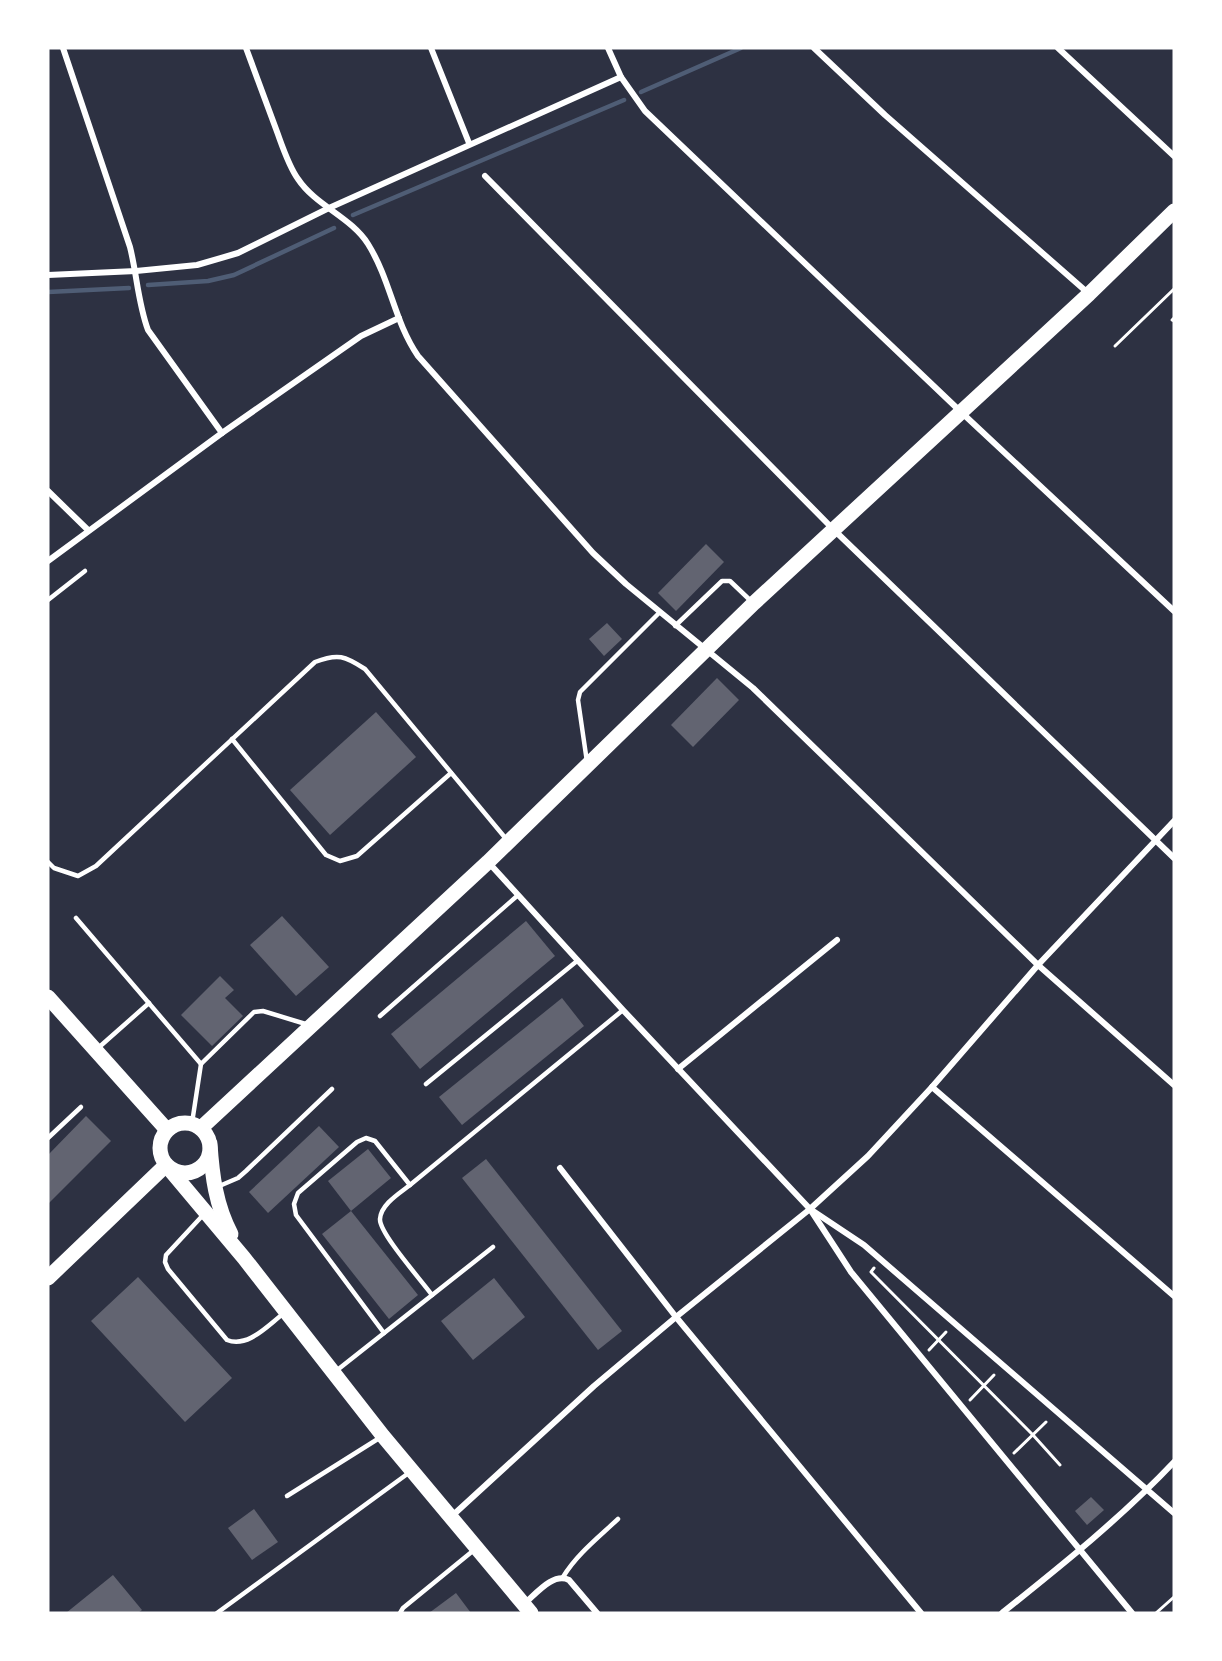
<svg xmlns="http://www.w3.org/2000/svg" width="1222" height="1661" font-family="Roboto,sans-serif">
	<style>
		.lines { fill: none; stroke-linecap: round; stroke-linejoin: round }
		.stream { stroke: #4f5d75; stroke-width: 4.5 }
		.building { fill: #626471 }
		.path { stroke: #fff; stroke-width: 3 }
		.service { stroke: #fff; stroke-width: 4.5 }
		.minor { stroke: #fff; stroke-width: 6 }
		.primary { stroke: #fff; stroke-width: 15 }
		.trunk { stroke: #fff; stroke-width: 15 }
	</style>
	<rect width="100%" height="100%" fill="#2d3142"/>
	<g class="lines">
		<g class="stream">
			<path d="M641 92 741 48"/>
			<path d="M353 215 624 100"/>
			<path d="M148 285 208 281 234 275 334 228"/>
			<path d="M48 292 129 288"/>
		</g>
	</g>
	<g class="building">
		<path d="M706 544 724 562 676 611 658 593Z"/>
		<path d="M607 623 622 639 604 656 589 639Z"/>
		<path d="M717 678 739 700 693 747 671 725Z"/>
		<path d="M376 712 416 757 330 835 290 790Z"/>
		<path d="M282 916 329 967 296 996 250 945Z"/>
		<path d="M526 921 555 956 420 1069 391 1034Z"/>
		<path d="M220 976 234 990 225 998 243 1016 212 1046 181 1015Z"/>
		<path d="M562 998 584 1026 462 1125 439 1097Z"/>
		<path d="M86 1116 111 1141 48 1204V1155Z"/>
		<path d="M319 1126 339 1147 268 1213 249 1192Z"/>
		<path d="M368 1149 391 1178 351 1211 328 1181Z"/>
		<path d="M486 1159 622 1331 598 1350 462 1178Z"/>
		<path d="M351 1211 418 1295 389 1319 322 1234Z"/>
		<path d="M138 1277 232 1378 185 1422 91 1321Z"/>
		<path d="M494 1278 525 1317 473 1360 441 1321Z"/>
		<path d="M1091 1497 1104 1510 1087 1525 1075 1511Z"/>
		<path d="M254 1509 278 1542 252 1560 228 1528Z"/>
		<path d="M113 1575 142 1610 138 1613H66Z"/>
		<path d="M456 1593 471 1613H429Z"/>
	</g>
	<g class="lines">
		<g class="path">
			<path d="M1174 318 1172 320 1174 321"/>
			<path d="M1115 346 1174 289"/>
			<path d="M874 1268 871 1272 1033 1435 1060 1465"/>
			<path d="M929 1350 946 1332"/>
			<path d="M970 1400 994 1375"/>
			<path d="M1014 1453 1046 1422"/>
			<path d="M1156 1613 1174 1597"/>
		</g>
		<g class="service">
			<path d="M48 600 85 571"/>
			<path d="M675 626 722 581H730L752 602"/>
			<path d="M232 739 326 855 340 861 357 856 451 773"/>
			<path d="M587 762 578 700 580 692 659 613"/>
			<path d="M48 862 54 868 78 876 96 866 315 662C338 653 345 656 365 669L507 840"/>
			<path d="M76 918 201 1064"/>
			<path d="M380 1016 517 896"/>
			<path d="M97 1049 149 1003"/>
			<path d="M426 1084 577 961"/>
			<path d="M192 1123 201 1064 254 1012 263 1011 309 1025"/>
			<path d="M48 1138 81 1107"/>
			<path d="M410 1185 623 1010"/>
			<path d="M217 1187 238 1178 246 1171 332 1089"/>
			<path d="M204 1214 166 1255 165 1262 168 1269 227 1340C248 1348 267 1326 283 1314"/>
			<path d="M384 1333 296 1215 294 1204 298 1193 357 1142 366 1138 375 1141 410 1185C400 1193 381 1204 380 1219 379 1233 422 1281 432 1295"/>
			<path d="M336 1371 493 1247"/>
			<path d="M287 1496 381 1437"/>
			<path d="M563 1577C577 1554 599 1537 618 1519"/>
			<path d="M217 1613 410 1472"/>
			<path d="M400 1613 403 1608 474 1550"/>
		</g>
		<g class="minor">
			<path d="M63 48 130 247C137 275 138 303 148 330L222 433"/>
			<path d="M246 48C256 75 266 102 276 129 282 145 288 165 298 179 316 206 351 217 368 244 391 281 394 321 418 356L593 553 626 584 753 688 1038 965 1174 1085"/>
			<path d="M431 48 469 143"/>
			<path d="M608 48 621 77 645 111 961 412 1174 611"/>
			<path d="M814 48 885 115 1088 293"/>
			<path d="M1058 48 1174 156"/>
			<path d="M485 176 834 530 1174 858"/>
			<path d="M48 275 136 271 197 265 238 253 329 208 621 77"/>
			<path d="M48 491 88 530"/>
			<path d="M48 561 222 433 361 336 399 318"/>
			<path d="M489 863 623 1010 810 1209 851 1272 1132 1613"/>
			<path d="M678 1069 837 940"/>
			<path d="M932 1087 1174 1296"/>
			<path d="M560 1168 676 1317 921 1613"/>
			<path d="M813 1211 864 1245 1174 1513"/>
			<path d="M452 1516 594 1386 676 1317 810 1209 868 1156 932 1087 1038 965 1174 821"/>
			<path d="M524 1604C536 1594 553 1572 569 1580L597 1613"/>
			<path d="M1002 1613C1062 1565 1121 1518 1174 1462"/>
		</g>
		<g class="primary">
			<path d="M48 997 167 1130"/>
			<path d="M210 1144C212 1175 216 1206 231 1234"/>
			<path d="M166 1165 244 1258 383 1436 531 1613"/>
		</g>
		<g class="trunk">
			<circle cx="185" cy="1148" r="25"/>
			<path d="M201 1128 488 862 754 603 1089 294 1174 211"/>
			<path d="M48 1278 166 1165"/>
		</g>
	</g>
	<rect width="1222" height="1661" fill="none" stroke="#ffffff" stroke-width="99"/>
</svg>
